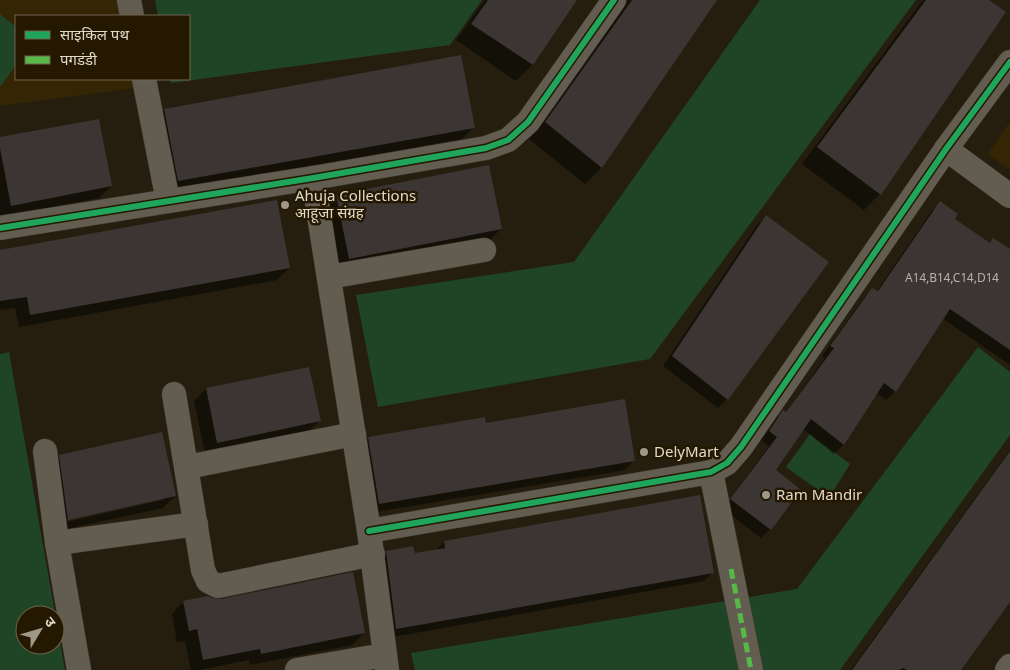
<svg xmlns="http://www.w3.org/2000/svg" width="1010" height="670" font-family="Georgia,'Noto Sans Devanagari',serif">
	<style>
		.built { fill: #342504 }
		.green { fill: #1f4526; fill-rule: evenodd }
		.shadow { fill: #0007; fill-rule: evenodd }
		.building { fill: #3b3533 }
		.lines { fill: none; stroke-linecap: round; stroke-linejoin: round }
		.minor-casing { stroke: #3d372d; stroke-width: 25 }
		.minor { stroke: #625c51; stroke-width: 24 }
		.quiet { stroke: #58b947; stroke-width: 5; stroke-dasharray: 10 5; stroke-linecap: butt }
		.cycleway-casing { stroke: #241800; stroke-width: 9 }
		.cycleway { stroke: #20a55d; stroke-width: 6 }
		.poi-dot { fill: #9f9888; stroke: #241800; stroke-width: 2 }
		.labels { text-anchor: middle; stroke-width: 5; stroke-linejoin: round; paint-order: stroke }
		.number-label { font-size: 12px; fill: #b8b0a4 }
		.poi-label { font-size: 15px; fill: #e1d9c9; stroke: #241800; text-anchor: start }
	</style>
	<rect width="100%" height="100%" fill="#251e0f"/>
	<g class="built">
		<path d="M0 0H117L120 16H16V79H133L135 88 0 106Z"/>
		<path d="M1010 122V170L988 154Z"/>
	</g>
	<g class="green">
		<path d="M155 0H482L450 45 171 83 170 79H189V16H158Z"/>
		<path d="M760 0H916L650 359 378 407 356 295 574 262Z"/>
		<path d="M0 14 16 27V65L0 87Z"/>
		<path d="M978 347 1010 372V435L840 670H415L411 653 797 589Z"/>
		<path d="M9 352 65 670H0V354ZM25 615H55V645H25Z"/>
		<path d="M810 434 850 464 829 498 786 467Z"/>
	</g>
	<g class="shadow">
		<path d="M485 0H576L532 65 516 81 456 40Z"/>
		<path d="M629 0H716L601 168 585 184 529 139Z"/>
		<path d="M923 0H987L880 194 864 210 802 164Z"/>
		<path d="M164 110 473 128 462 139 166 192 153 122Z"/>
		<path d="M0 139 111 186 99 198 0 217Z"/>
		<path d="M337 196 501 229 489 241 338 270 325 208Z"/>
		<path d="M940 203 953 220 989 244 1010 251V365L942 318 895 391 886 400 876 393 843 445 834 454 803 429 774 470 799 490 770 529 761 538 723 509 769 446 761 440 774 420 783 412 785 413 825 358 822 356 864 298 873 289 876 292 931 212Z"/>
		<path d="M766 216 727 399 718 408 663 366 757 225Z"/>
		<path d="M0 252 289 268 277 280 19 327 15 308 0 310Z"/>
		<path d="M309 369 319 421 307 433 205 454 194 401 206 389Z"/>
		<path d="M485 424 634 460 625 470 370 513 359 447 369 438Z"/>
		<path d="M1010 450V600L959 670H851Z"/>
		<path d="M60 456 175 496 163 508 57 531 48 468ZM163 498V500L62 523V520Z"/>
		<path d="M444 542 713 572 704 581 387 638 378 561 387 552 414 555 435 551Z"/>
		<path d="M183 602 364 633 352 645 250 665 249 660 199 670H191L185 641 177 642 172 614Z"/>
	</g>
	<g class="building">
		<path d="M488 0H577L533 65 471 24Z"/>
		<path d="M632 0H717L602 168 545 122Z"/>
		<path d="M926 0H989L1006 12 881 195 817 147Z"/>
		<path d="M461 55 475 128 178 181 164 109Z"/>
		<path d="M99 119 112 186 11 206 0 148V137Z"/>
		<path d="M489 165 502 229 349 259 336 195Z"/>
		<path d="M277 200 290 268 30 315 27 297 0 301V250Z"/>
		<path d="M940 201 958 214 955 219 990 243 993 238 1010 249V350L950 309 896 392 884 383 844 445 811 419 776 470 801 490 771 530 730 499 777 437 769 431 783 410 786 412 834 348 830 346 872 288 878 291Z"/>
		<path d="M766 215 829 262 728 400 672 356Z"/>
		<path d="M309 367 321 421 217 443 206 388Z"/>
		<path d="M625 399 635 461 379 504 368 437 485 417 486 423Z"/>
		<path d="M162 432 176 496 68 520 59 455Z"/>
		<path d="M1010 451V602L961 670H907L903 668 899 670H852Z"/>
		<path d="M700 495 714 573 396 629 386 551 413 546 415 553 445 548 444 541Z"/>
		<path d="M353 572 365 633 261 654 260 649 203 660 197 629 189 631 183 601 208 596 212 598 221 599Z"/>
	</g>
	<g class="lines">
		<g class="minor-casing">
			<g id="minor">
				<path d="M129 0 132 16"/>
				<path d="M144 79 168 201"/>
				<path d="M946 149 1010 196"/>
				<path d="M313 178 369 531 387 670"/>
				<path d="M0 228 313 178 486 148 508 140 528 122 614 0"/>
				<path d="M329 277 484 250"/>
				<path d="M174 394 203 570 208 581 218 586 373 554"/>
				<path d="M45 451 57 543 79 670"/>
				<path d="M187 467 354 434"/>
				<path d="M711 472 751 670"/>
				<path d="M369 531 711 472 727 463 741 447 946 149 1010 62"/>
				<path d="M57 543 196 524"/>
				<path d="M297 670 384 655"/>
				<path d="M1007 670 1010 666"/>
			</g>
		</g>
		<use href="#minor" class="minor"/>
		<path class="quiet" d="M731 569 751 670"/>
		<g class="cycleway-casing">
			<g id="cycleway">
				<path d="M0 228 313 178 486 148 508 140 528 122 614 0"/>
				<path d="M369 531 711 472 727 463 741 447 946 149 1010 62"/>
			</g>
		</g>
		<use href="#cycleway" class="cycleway"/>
	</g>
	<g class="poi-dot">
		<circle cx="285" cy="205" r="5"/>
		<circle cx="644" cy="452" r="5"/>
		<circle cx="766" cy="495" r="5"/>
	</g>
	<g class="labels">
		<g class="number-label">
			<text x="952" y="282">A14,B14,C14,D14</text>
		</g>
		<g class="poi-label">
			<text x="295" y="201">Ahuja Collections<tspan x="295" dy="17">आहूजा संग्रह</tspan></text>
			<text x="654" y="457">DelyMart</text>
			<text x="776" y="500">Ram Mandir</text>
		</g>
	</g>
	<rect x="15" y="15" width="175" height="65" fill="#241800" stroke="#706550"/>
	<rect x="25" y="31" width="25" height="8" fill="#20a55d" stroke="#706550"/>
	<text x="60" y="40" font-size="15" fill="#e1d9c9">साइकिल पथ</text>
	<rect x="25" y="56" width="25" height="8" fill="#58b947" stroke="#706550"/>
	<text x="60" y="65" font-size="15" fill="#e1d9c9">पगडंडी</text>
	<g transform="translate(40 630) rotate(52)"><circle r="24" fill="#241800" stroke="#706550"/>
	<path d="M0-4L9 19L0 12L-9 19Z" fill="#9f9888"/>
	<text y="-8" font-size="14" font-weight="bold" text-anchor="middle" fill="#e1d9c9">उ</text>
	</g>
</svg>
